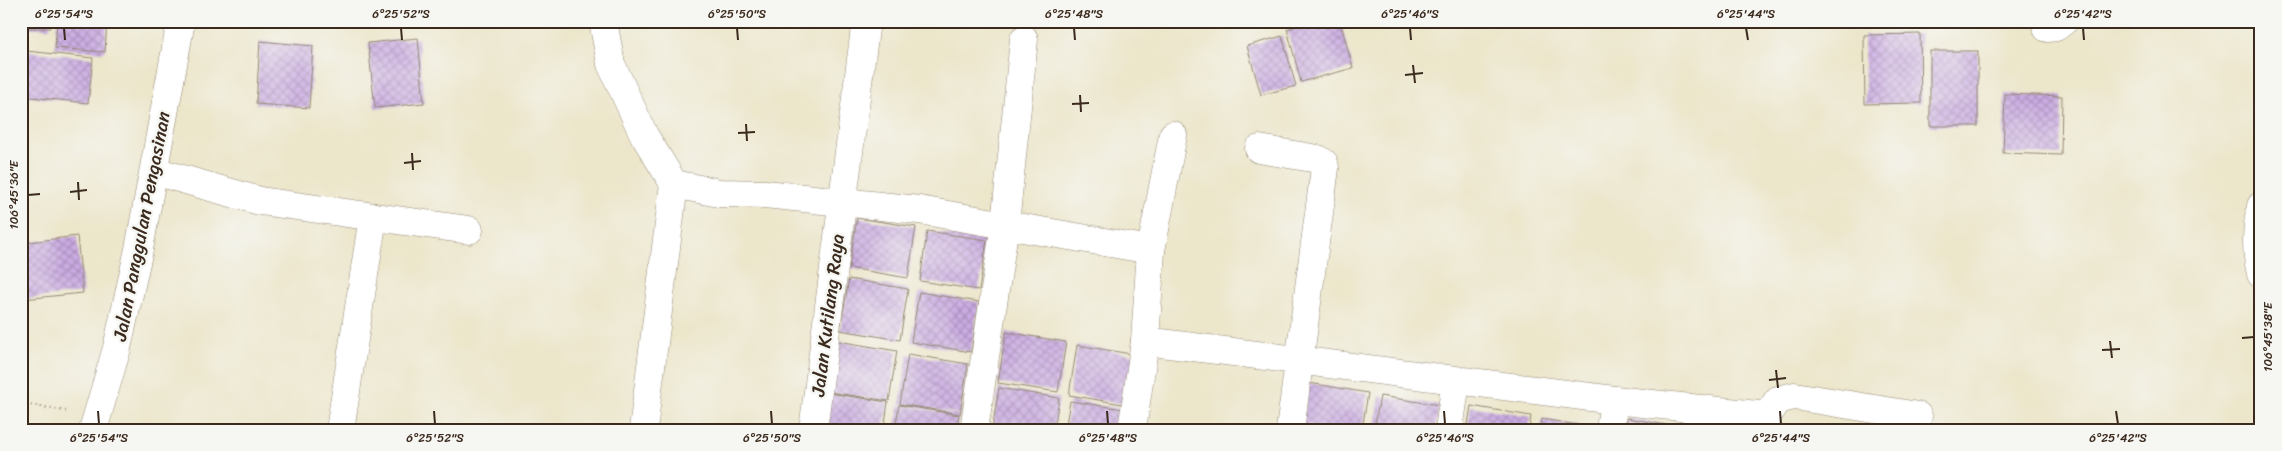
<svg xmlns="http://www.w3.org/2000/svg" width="2282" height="451" font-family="Sriracha,sans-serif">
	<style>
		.building { fill: url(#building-cross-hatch) }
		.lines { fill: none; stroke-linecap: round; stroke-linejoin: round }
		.minor-casing { stroke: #948874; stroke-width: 29 }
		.path { stroke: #948874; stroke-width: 3; stroke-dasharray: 1 4; stroke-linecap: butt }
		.minor { stroke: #fff; stroke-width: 28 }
		.ticks { fill: none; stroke: #3b2a1e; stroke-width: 2 }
		.labels { text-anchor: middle; stroke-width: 5; stroke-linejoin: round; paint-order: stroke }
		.street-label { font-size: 19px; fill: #3b2a1e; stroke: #f6f6f2 }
		.neatline { fill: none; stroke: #3b2a1e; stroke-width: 2 }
		.ticks-label { font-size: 12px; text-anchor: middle; fill: #3b2a1e }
	</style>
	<defs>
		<pattern id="building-cross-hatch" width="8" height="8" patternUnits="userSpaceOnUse" patternTransform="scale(1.25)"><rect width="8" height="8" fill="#cbace3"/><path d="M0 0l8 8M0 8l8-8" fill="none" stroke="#a68cb7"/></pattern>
	</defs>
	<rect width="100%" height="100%" fill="#f6f6f2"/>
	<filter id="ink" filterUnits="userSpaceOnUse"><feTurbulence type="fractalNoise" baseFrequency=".02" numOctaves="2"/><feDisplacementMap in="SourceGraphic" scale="10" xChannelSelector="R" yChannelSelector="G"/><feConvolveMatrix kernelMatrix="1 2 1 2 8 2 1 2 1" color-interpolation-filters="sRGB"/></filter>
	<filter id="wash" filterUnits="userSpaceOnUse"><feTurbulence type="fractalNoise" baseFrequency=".0096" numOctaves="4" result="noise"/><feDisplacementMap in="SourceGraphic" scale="20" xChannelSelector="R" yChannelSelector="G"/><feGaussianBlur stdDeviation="1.12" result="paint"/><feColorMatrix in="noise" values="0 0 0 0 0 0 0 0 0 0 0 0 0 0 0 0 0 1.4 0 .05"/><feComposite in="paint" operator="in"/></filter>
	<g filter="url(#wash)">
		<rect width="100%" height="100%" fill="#ece6cb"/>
		<g id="blocks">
			<g class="building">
				<rect x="21" y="21" width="29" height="7"/>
				<path d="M57 21H107L105 52 55 48Z"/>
				<path d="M211 21H231V22L211 25Z"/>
				<path d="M1315 21H1340L1353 68 1301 82 1287 29Z"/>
				<path d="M1920 34 1921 103 1865 104 1864 35Z"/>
				<path d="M1282 36 1296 86 1261 95 1247 46Z"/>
				<path d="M418 38 424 103 375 108 368 43Z"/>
				<path d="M260 41 313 46 309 108 256 104Z"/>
				<path d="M26 51 93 58 88 103 21 96Z"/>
				<rect x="1930" y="51" width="48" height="75"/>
				<path d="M2005 94 2062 96 2061 155 2003 153Z"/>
				<path d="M21 101 26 102 22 118 21 117Z"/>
				<path d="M857 218 916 227 908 278 849 268Z"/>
				<path d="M927 231 987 240 979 290 920 281Z"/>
				<path d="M77 236 83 293 23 299 21 243Z"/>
				<path d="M849 279 908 289 900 340 840 330Z"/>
				<path d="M919 292 979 302 971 352 911 342Z"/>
				<path d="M1006 332 1066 342 1058 392 998 383Z"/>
				<path d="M838 341 897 351 889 401 829 392Z"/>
				<path d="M1077 345 1137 355 1128 405 1069 395Z"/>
				<path d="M908 354 968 364 960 414 900 404Z"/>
				<path d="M1309 383 1368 393 1362 430H1301Z"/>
				<path d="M999 388 1059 398 1054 430H992Z"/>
				<path d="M828 393 888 402 884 430H823Z"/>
				<path d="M1380 396 1439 405 1435 430H1374Z"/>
				<path d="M1070 401 1130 410 1126 430H1065Z"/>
				<path d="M899 405 959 415 956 430H895Z"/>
				<path d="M1471 406 1531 416 1529 430H1467Z"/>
				<path d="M1627 418 1690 429V430H1626Z"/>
				<path d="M1542 419 1603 429V430H1540Z"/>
				<path d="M1775 425 1798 429V430H1774Z"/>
			</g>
		</g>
	</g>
	<g filter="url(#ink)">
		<use href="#blocks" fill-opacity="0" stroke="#948874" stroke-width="1"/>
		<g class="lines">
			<g class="minor-casing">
				<g id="minor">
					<path d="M603 21 611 64 644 135 674 184 719 193 765 194 919 210 1151 250"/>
					<path d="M2047 28 2056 27 2064 21"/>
					<path d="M1173 135 1151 250 1145 341 1614 400 1767 416"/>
					<path d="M1259 149 1318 159 1324 163 1325 168 1290 430"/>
					<path d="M154 171 260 201 469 230"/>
					<path d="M2261 206C2256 229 2255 250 2261 274"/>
					<path d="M93 430 117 348 139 249 181 21"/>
					<path d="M340 430 373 217"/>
					<path d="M643 430 674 184"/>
					<path d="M813 430 866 21"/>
					<path d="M974 430 1005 224 1024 39"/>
					<path d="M1132 430 1145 341"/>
					<path d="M1449 430 1456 381"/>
					<path d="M1610 430 1614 400"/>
					<path d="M1765 430 1767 416 1778 400 1794 396 1918 416 1916 430"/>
				</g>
			</g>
			<path class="path" d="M21 403 66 411"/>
			<use href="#minor" class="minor"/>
		</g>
	</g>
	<path class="ticks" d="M64 28 65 40M401 28 402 40M737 28 738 40M1074 28 1075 40M1410 28 1411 40M1746 28 1748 40M2083 28 2084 40M1413 65 1415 83M1405 75 1423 73M1080 95 1081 112M1072 104 1089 103M746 124 747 141M738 133 755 132M412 153 413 170M404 163 421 161M78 182 79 200M70 192 87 190M28 195 40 194M2242 338 2254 337M2110 341 2112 358M2102 350 2120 349M1776 370 1778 388M1769 380 1786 378M98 411 99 424M434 411 435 424M771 411 772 424M1107 411 1108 424M1444 411 1445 424M1780 411 1781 424M2116 411 2118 424"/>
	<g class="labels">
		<g class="street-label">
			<text transform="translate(141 226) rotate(-79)" y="7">Jalan Panggulan Pengasinan</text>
			<text transform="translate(827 315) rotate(-83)" y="7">Jalan Kutilang Raya</text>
		</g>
	</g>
	<rect width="2282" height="451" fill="none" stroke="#f6f6f2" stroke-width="55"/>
	<rect x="28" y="28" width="2226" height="396" class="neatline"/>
	<g class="ticks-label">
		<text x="64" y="18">6°25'54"S</text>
		<text x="401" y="18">6°25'52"S</text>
		<text x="737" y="18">6°25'50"S</text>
		<text x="1074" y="18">6°25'48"S</text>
		<text x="1410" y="18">6°25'46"S</text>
		<text x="1746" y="18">6°25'44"S</text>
		<text x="2083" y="18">6°25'42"S</text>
		<text transform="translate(14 195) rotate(-90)" y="4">106°45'36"E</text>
		<text transform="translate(2268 337) rotate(-90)" y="4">106°45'38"E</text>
		<text x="99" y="442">6°25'54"S</text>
		<text x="435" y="442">6°25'52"S</text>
		<text x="772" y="442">6°25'50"S</text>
		<text x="1108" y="442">6°25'48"S</text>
		<text x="1445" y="442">6°25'46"S</text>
		<text x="1781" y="442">6°25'44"S</text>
		<text x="2118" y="442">6°25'42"S</text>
	</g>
</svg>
